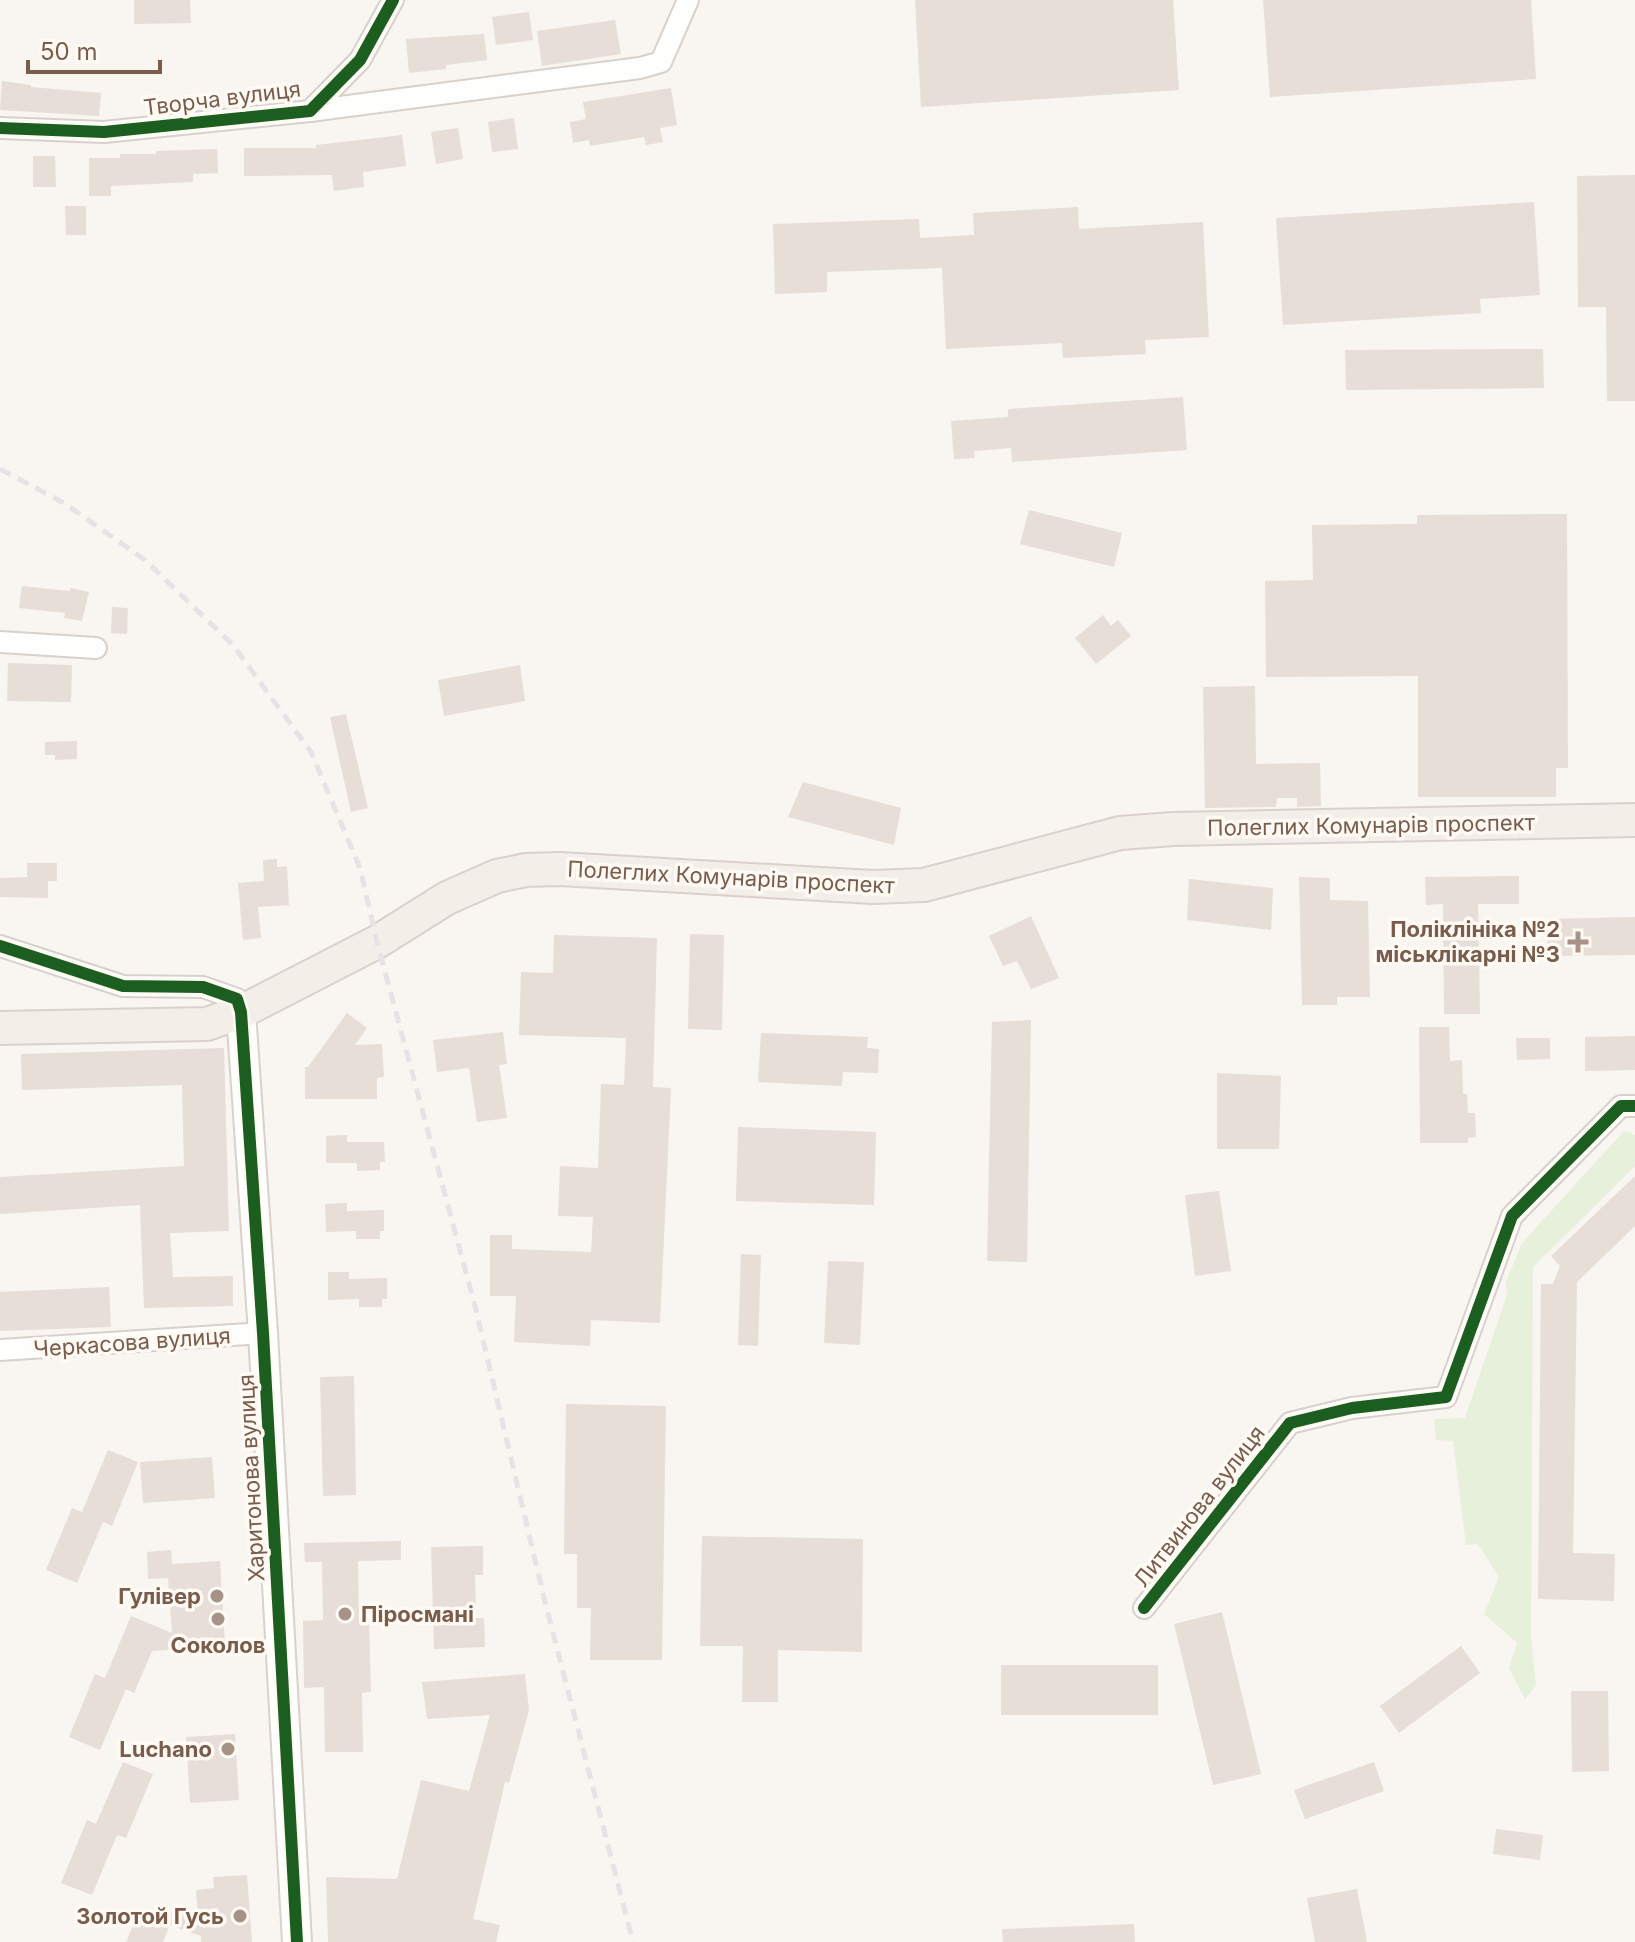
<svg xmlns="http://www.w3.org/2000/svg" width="1635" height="1942" font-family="Inter,sans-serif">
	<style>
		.green { fill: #e7f0db }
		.building { fill: #e6ded7 }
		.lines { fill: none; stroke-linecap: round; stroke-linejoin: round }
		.street-casing { stroke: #d7d1cb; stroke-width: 24 }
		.secondary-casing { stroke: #d9d2cb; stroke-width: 32 }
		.primary-casing { stroke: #dad1cc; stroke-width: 36 }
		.street { stroke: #fefefd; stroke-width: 20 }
		.secondary { stroke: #fefefd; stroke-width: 28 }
		.primary { stroke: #f3eee8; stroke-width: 32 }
		.rail { stroke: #e6e3e7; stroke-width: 5; stroke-dasharray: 12 8; stroke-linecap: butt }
		.cycleway-casing { stroke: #fffaf3; stroke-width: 17 }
		.cycleway { stroke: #1b5e20; stroke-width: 12 }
		.poi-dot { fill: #a69286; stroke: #fffaf3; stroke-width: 3 }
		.labels { text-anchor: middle; stroke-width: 7; stroke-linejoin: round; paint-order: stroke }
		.street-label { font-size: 22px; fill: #7a5c4d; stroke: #fffaf3 }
		.poi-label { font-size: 22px; font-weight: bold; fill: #7a5c4d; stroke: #fffaf3; text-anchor: end }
	</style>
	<rect width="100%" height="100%" fill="#f9f5f0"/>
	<path class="green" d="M1624 1131 1635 1135V1166L1533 1267 1531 1636 1536 1685 1525 1699 1509 1668 1517 1643 1484 1614 1499 1577 1478 1544 1466 1545 1453 1441 1436 1440 1434 1419 1465 1418 1507 1294 1506 1282 1522 1243Z"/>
	<g class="building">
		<path d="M134 0H190L191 23 134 24Z"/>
		<path d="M915 0H1173L1179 90 921 107Z"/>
		<path d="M1263 0H1531L1536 79 1270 97Z"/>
		<path d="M529 12 533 40 496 45 492 17Z"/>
		<path d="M615 20 621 54 542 66 537 31Z"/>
		<path d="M484 34 487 60 446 65V69L409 73 406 39Z"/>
		<path d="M2 81 31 85V87L101 93 99 116 0 110Z"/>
		<path d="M671 88 677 125 660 128 663 142 646 145 644 137 590 146 589 140 573 143 570 122 586 119 583 102Z"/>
		<path d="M514 118 518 149 492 152 488 122Z"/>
		<path d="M458 128 463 159 436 164 431 132Z"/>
		<path d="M402 135 406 166 363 172 364 187 334 191 332 175 244 176V148H316V145Z"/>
		<path d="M217 149 218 173 193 174V182L111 186V196H89V158H120V154H156V151Z"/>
		<path d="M33 156H55L56 187H33Z"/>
		<path d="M1635 175V401H1607L1606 307H1578L1577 176Z"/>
		<path d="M1534 202 1540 295 1480 299 1481 313 1283 325 1276 218Z"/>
		<path d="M65 206H86V235H66Z"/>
		<path d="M1078 207 1079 229 1203 222 1209 337 1145 340 1146 354 1063 358 1062 343 946 349 942 268 827 272V292L775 294 773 224 919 219 920 238 974 235 973 213Z"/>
		<path d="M1543 349 1544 388 1346 390 1345 350Z"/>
		<path d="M1183 397 1187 450 1012 462 1011 448 974 451 975 458 954 459 951 421 1008 417V409Z"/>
		<path d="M1029 510 1122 533 1114 567 1020 544Z"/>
		<path d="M1567 514 1568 768H1556V797H1418V676L1266 677 1265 581 1313 580 1312 525 1417 524V515Z"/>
		<path d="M22 586 70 591 71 588 89 592 82 621 64 618 65 613 19 608Z"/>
		<path d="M112 607 128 608 127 634 111 633Z"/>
		<path d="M1103 615 1111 626 1118 620 1131 636 1096 664 1075 638Z"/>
		<path d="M8 663 72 665 71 702 7 701Z"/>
		<path d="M520 665 525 701 444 716 438 680Z"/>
		<path d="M1255 686 1256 764 1320 763 1321 806 1297 807V798H1277L1276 807 1205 808 1203 687Z"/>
		<path d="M346 714 368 808 351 812 330 717Z"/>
		<path d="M77 741V759L55 760V755H45V742Z"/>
		<path d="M803 782 901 808 894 845 788 817Z"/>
		<path d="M277 859V867L287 866 289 905 258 907 261 938 243 940 238 883 264 881 263 860Z"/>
		<path d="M27 863H57V881H48V898L0 897V878L27 877Z"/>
		<path d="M1519 876V904H1478L1480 1014H1444L1443 904 1426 905 1425 877Z"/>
		<path d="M1299 877 1330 878V900L1368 901 1370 997H1337V1005H1302Z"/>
		<path d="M1189 879 1273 888 1271 930 1187 920Z"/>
		<path d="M1031 916 1059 978 1031 989 1017 961 1003 966 989 936Z"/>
		<path d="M1635 917V955L1548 956 1547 919Z"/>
		<path d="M690 934 724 935 722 1030 688 1029Z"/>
		<path d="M554 935 657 938 653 1087 671 1088 660 1323 591 1320 590 1346 514 1342 516 1296H490V1235H512V1249L591 1252 593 1217 558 1216 560 1166 598 1168 601 1084 624 1085 626 1038 519 1035 521 972 553 973Z"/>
		<path d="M347 1013 367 1028 355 1045 382 1044 384 1077 377 1078V1099H305V1067H308Z"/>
		<path d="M1031 1020 1027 1262 987 1261 992 1022Z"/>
		<path d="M1419 1027H1449L1450 1061 1462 1060 1463 1094H1467L1468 1113H1475L1476 1137 1468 1138V1143H1420Z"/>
		<path d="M503 1032 507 1064 499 1065 507 1118 477 1122 469 1068 437 1072 433 1040Z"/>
		<path d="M761 1033 868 1037 867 1048 879 1049 878 1073 843 1072 842 1086 758 1082Z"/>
		<path d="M1635 1036V1070L1585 1071V1037Z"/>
		<path d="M1516 1038H1550V1059L1517 1060Z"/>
		<path d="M224 1048 229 1231 170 1233 173 1277 233 1276V1306L144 1308 140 1205 0 1214V1177L184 1166 182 1085 22 1090 21 1054Z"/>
		<path d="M1217 1073 1281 1076 1279 1149H1217Z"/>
		<path d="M738 1127 876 1132 874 1205 736 1201Z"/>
		<path d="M347 1135V1142H384L385 1162H380V1170L357 1171V1163H326V1136Z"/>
		<path d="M1635 1176V1226L1577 1282 1573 1553 1615 1554 1614 1601 1538 1599 1541 1284H1553L1560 1266 1551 1256Z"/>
		<path d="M1219 1191 1231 1271 1195 1276 1185 1195Z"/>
		<path d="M347 1203V1211L384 1210V1231H380V1239H356V1231L326 1232 325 1204Z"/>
		<path d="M741 1254 761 1255 758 1346 738 1345Z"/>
		<path d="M828 1261 864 1262 860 1345 824 1343Z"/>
		<path d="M328 1272H349V1279L387 1278V1299H382V1307H359V1299L328 1300Z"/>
		<path d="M109 1287 111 1327 0 1331V1292Z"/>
		<path d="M354 1376 356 1495 323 1496 320 1377Z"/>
		<path d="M566 1404 666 1406 662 1660H590L591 1608H577V1554H564Z"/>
		<path d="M108 1450 138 1462 112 1526 103 1522 77 1583 46 1570 72 1508 82 1512Z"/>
		<path d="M212 1457 215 1498 143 1503 140 1462Z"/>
		<path d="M702 1536 863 1539 862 1652 778 1650V1702H742L743 1646H700Z"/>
		<path d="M401 1541V1560L358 1561 359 1619H369L371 1692 362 1693 363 1752H325L324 1687 304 1688 303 1621 323 1620 322 1562H305L304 1543Z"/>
		<path d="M483 1546V1575H475L476 1618H484L485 1647 434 1649 431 1547Z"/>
		<path d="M171 1550 172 1564 220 1561 225 1646 152 1651 134 1693 126 1689 100 1750 69 1737 95 1674 105 1678 131 1616 172 1633 168 1578 148 1579 147 1552Z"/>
		<path d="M1222 1612 1261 1774 1213 1785 1174 1624Z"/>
		<path d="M1461 1646 1480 1673 1399 1733 1380 1706Z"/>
		<rect x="1001" y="1665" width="157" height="50"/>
		<path d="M525 1674 529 1710 509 1783 505 1782 473 1919 500 1925 496 1942H328L326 1877 397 1879 421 1780 469 1791 490 1715 427 1719 422 1682Z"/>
		<path d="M1571 1691H1608L1609 1771 1572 1772Z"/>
		<path d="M235 1734 239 1800 190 1803 186 1737Z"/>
		<path d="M123 1762 153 1774 126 1838 117 1835 92 1895 61 1883 87 1820 96 1824Z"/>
		<path d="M1374 1762 1384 1791 1305 1819 1294 1790Z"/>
		<path d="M1496 1829 1543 1835 1540 1860 1493 1854Z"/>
		<path d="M247 1875 252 1942H201V1936L167 1924 173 1907 198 1916 196 1890 214 1888 213 1877Z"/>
		<path d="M1357 1889 1367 1942H1315L1307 1898Z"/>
		<path d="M138 1914 169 1927 163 1942H126Z"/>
		<path d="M1134 1924 1135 1942H1003L1002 1929Z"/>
	</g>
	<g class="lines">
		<g class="street-casing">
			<g id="street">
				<path d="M310 111 640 68 661 62 688 0"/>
				<path d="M0 128 104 132 310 111 360 60 393 0"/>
				<path d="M0 642 96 648"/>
				<path d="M0 946 123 986 203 987 237 999 241 1012"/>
				<path d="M0 1350 263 1333"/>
				<path d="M1144 1608 1290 1423 1352 1408 1446 1397 1512 1216 1621 1106H1635"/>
			</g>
		</g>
		<g class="secondary-casing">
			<path id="secondary" d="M241 1012 263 1333 297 1942"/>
		</g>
		<g class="primary-casing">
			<path id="primary" d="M0 1028 207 1024 241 1012 377 942 447 898 497 876 526 870 560 869 873 887 924 885 1120 833 1173 829 1635 820"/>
		</g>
		<use href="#street" class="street"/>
		<use href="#secondary" class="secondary"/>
		<use href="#primary" class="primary"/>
		<path class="rail" d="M0 469 64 503 145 560 233 645 311 752 360 868 377 942 475 1306 545 1602 633 1942"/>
		<g class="cycleway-casing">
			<g id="cycleway">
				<path d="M0 128 104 132 310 111 360 60 393 0"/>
				<path d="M0 946 123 986 203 987 237 999 241 1012 263 1333 297 1942"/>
				<path d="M1144 1608 1290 1423 1352 1408 1446 1397 1512 1216 1621 1106H1635"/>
			</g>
		</g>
		<use href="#cycleway" class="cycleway"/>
	</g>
	<g class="poi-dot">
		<path d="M1574 930h8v8h8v8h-8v8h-8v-8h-8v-8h8z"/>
		<circle cx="217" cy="1596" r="8"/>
		<circle cx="345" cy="1614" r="8"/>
		<circle cx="218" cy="1619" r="8"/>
		<circle cx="228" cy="1749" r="8"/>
		<circle cx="240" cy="1916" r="8"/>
	</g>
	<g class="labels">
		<g class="street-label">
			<text transform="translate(222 98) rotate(-7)" y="8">Творча вулиця</text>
			<text transform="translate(1371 825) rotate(-1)" y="8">Полеглих Комунарів проспект</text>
			<text transform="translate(731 877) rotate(3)" y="8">Полеглих Комунарів проспект</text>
			<text transform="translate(132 1342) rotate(-4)" y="8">Черкасова вулиця</text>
			<text transform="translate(251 1478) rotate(-93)" y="8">Харитонова вулиця</text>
			<text transform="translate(1199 1506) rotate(-52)" y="8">Литвинова вулиця</text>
		</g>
		<g class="poi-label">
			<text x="1560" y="937">Поліклініка №2<tspan x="1560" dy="25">міськлікарні №3</tspan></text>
			<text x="201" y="1604">Гулівер</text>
			<text x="361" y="1622" text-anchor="start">Піросмані</text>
			<text x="218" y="1653" text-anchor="middle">Соколов</text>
			<text x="212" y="1757">Luchano</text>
			<text x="224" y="1924">Золотой Гусь</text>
		</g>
	</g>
	<path d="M28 60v12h132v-12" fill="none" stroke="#7a5c4d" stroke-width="4"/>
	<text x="40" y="60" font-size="24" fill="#7a5c4d" stroke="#fffaf3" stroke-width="6" paint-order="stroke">50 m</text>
</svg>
